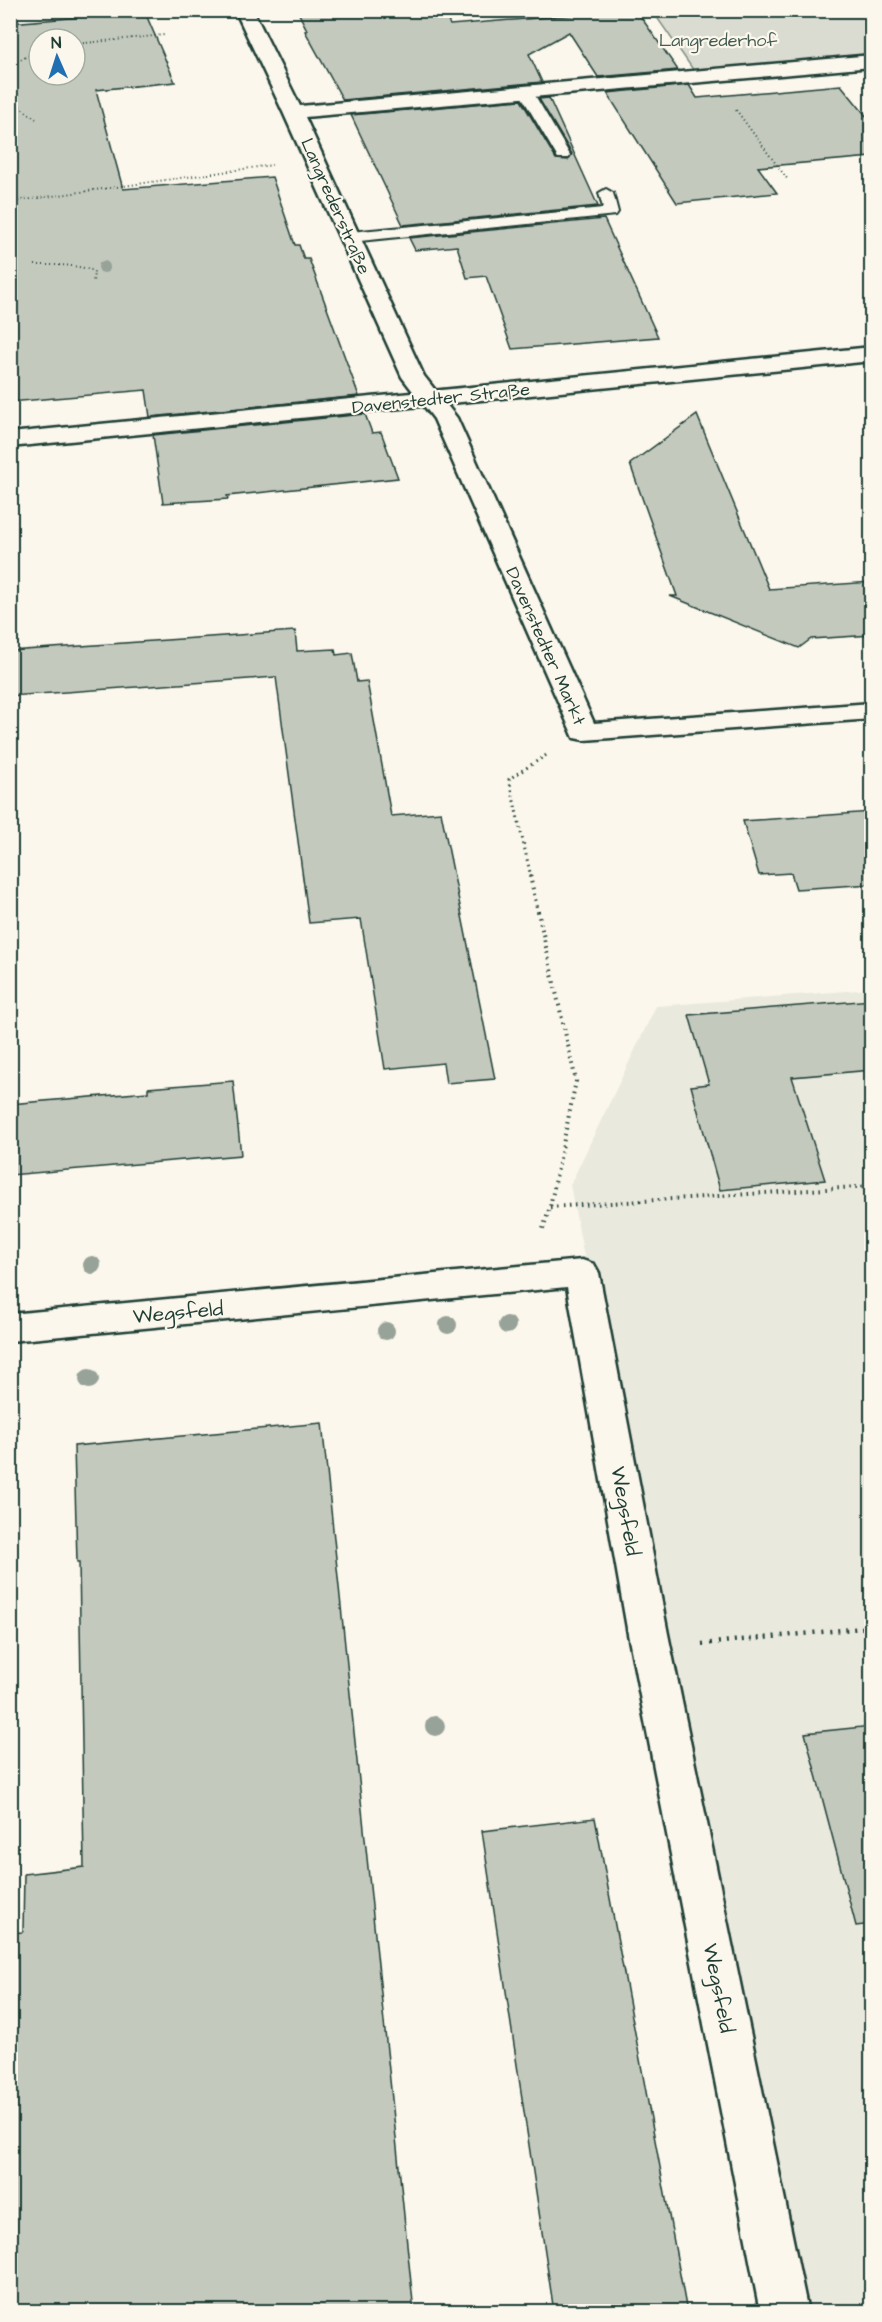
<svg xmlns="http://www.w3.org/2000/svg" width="882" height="2322" font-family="'Architects Daughter',sans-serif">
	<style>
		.built { fill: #eae9de }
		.green { fill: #dbdcd1; stroke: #7d8c82; stroke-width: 1.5 }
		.building { fill: #c4c9be; stroke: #1f3d34; stroke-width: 1.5; fill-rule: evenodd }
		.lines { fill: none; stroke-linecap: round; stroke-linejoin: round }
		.service-casing { stroke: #1f3d34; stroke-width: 4 }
		.minor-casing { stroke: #1f3d34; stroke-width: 5 }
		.tertiary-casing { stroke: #1f3d34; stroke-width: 5 }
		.path-far3 { stroke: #1f3d34; stroke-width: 2; stroke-dasharray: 1 3; stroke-linecap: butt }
		.path-far2 { stroke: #1f3d34; stroke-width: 3; stroke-dasharray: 1.5 4; stroke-linecap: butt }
		.path-far1 { stroke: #1f3d34; stroke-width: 4; stroke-dasharray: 1.5 4.5; stroke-linecap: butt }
		.path { stroke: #1f3d34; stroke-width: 4.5; stroke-dasharray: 2 6; stroke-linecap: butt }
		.service { fill: #fbf7ec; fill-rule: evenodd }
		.minor { fill: #fbf7ec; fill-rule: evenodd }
		.tertiary { fill: #fbf7ec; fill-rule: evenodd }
		.tree { fill: #97a298 }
		.labels { text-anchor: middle; stroke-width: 4.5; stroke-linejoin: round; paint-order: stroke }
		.far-park-label { font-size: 18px; fill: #455d53; stroke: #fbf7ec }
		.far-street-label { font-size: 18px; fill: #1f3d34; stroke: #fbf7ec }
		.street-label { font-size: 21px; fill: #1f3d34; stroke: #fbf7ec }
	</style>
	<rect width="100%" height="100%" fill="#fbf7ec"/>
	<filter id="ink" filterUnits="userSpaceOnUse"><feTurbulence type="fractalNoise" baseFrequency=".0167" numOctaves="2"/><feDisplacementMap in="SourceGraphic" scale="12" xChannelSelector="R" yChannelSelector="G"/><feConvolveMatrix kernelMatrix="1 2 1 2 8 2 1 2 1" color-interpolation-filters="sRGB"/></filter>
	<g filter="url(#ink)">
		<path class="built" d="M871 989V2311H807L660 1645 570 1185 656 1006Z"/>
		<path class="green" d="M721 10 871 11V56L694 71 656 16Z"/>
		<g class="building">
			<path d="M92 10H144L175 82 96 90 123 189 272 177 295 245H299L304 259H309L359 396 150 417 146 390 10 402V23L94 16ZM39 39H75V75H39Z"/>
			<path d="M297 10H443L450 25 636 10 678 70 598 77 569 32 529 54 542 82 343 100 305 31 307 30Z"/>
			<path d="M689 85 697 98 841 85 872 123V157L758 167 777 193 677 203 607 93Z"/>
			<path d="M549 98 598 206 403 225 351 115 521 100 556 159 568 160 572 154 539 99Z"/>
			<path d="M604 219 658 337 512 349 486 276 467 278 457 246 415 250 409 238Z"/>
			<path d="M365 414 372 433 381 432 398 478 227 496 228 499 163 503 153 435Z"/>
			<path d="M697 415 769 589 872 582V635L811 639 799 648 670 596H677L630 464Z"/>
			<path d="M295 631 297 651 335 649 336 655 352 653 357 682 367 681 391 816 441 812 495 1079 446 1083 443 1063 385 1069 361 919 309 923 276 677 10 696V651Z"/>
			<path d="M872 812V884L796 889 791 873 759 875 743 821Z"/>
			<path d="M872 1000V1070L792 1077 825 1180 720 1190 691 1086 709 1084 689 1015Z"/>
			<path d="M233 1081 241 1155 10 1175V1104L148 1092V1088Z"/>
			<path d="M322 1423 414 2312H10V1933L23 1932 24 1874 84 1867 79 1562H77L74 1446Z"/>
			<path d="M872 1726V1924L856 1926 805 1733Z"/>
			<path d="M595 1818 687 2312H554L482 1831Z"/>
		</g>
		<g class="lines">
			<g class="service-casing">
				<g id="service">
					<path d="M181 10H193L194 12 187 16 182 15Z"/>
					<path d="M526 88 533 92 570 155 568 158H558L556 155 519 92Z"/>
					<path d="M606 189 613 193 618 212 616 215 350 242 342 237 350 232 603 208 599 193Z"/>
				</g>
			</g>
			<g class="minor-casing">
				<g id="minor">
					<path d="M235 10H253L300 106 872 55V67L305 117 424 376 457 418 594 723 872 703V719L584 740 574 738 434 419 402 377 283 112Z"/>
					<path d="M582 1260 594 1264 599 1273 668 1634 808 2312H760L628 1634 567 1287 10 1341V1314Z"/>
				</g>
			</g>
			<g class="tertiary-casing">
				<path id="tertiary" d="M872 347V361L10 447V433Z"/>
			</g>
			<g class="path-far3">
				<path d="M75 44 164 35"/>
				<path d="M10 65 39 50"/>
				<path d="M10 99 36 119"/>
				<path d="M736 110 788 180"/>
				<path d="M10 202 272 165"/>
				<path d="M35 265C55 265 75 264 94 271L93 283"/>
			</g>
			<path class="path-far2" d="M531 877 509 779 548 754"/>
			<g class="path-far1">
				<path d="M530 876 576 1081 550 1207 542 1232"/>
				<path d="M550 1207 872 1186"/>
			</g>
			<path class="path" d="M702 1644 872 1627"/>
			<use href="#service" class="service"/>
			<use href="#minor" class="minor"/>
			<use href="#tertiary" class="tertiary"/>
		</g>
		<g class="tree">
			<circle cx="104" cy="267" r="6"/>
			<circle cx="92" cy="1265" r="9"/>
			<circle cx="448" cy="1325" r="9"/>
			<circle cx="507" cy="1325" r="9"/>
			<circle cx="386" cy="1331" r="9"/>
			<circle cx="89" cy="1379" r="10"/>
			<circle cx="435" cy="1726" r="10"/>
		</g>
	</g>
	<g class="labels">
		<g class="far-park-label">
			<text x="718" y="46">Langrederhof</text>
		</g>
		<g class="far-street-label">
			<text transform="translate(336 206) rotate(66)" y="6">Langrederstraße</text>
			<text transform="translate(441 398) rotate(-6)" y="6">Davenstedter Straße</text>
			<text transform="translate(546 646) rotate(66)" y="6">Davenstedter Markt</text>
		</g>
		<g class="street-label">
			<text transform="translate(178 1312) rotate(-5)" y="7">Wegsfeld</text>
			<text transform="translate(626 1511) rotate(80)" y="7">Wegsfeld</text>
			<text transform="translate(719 1988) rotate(79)" y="7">Wegsfeld</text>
		</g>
	</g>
	<rect width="882" height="2322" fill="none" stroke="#fbf7ec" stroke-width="36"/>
	<rect x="18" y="18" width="846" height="2286" fill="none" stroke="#1f3d34" stroke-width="2" filter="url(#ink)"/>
	<g transform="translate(57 57) rotate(357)"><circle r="28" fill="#fbf7ec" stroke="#a3ada2" stroke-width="1.5"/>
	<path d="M0-4.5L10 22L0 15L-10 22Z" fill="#1f6fb2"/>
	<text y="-9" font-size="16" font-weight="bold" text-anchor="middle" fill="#1f3d34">N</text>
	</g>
</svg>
